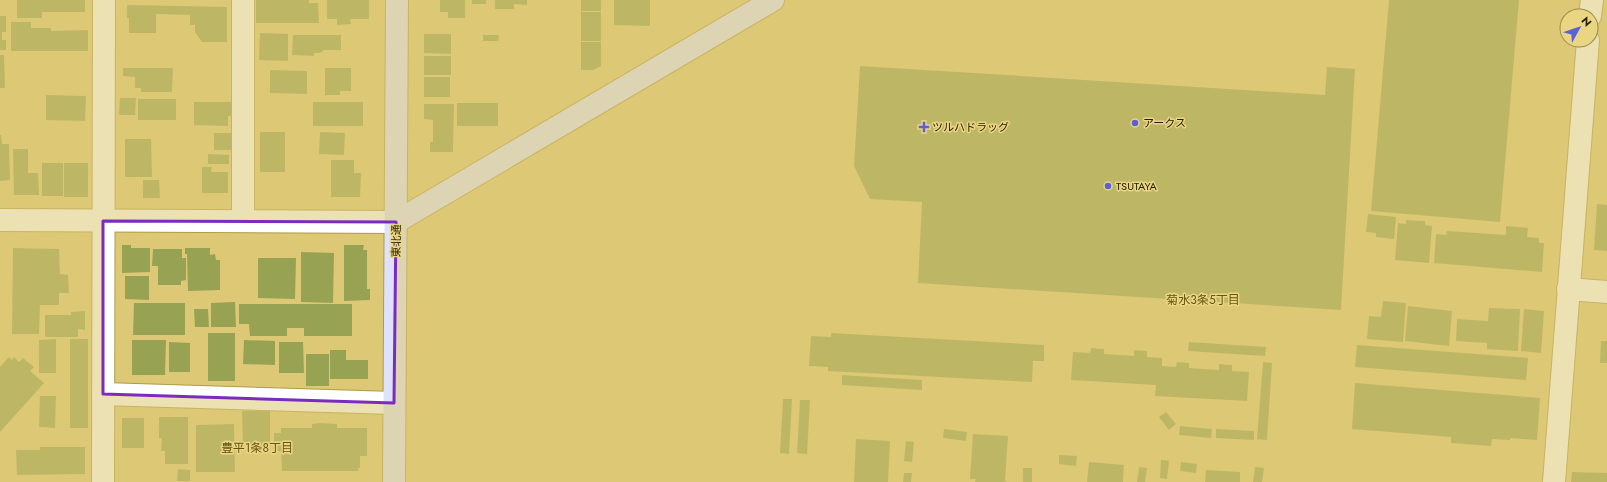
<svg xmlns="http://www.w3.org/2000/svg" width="1607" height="482" font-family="Jost,'Noto Sans JP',sans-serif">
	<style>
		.building { fill: #97a353 }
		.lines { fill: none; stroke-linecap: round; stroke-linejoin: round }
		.street-casing { stroke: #af9b48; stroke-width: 24 }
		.secondary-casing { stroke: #af9b48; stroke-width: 24 }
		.street { stroke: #fff; stroke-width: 22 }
		.secondary { stroke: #dee2fe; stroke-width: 22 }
		.marked { fill: none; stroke: #7b2cbf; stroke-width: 3; stroke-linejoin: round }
		.poi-dot { fill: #5961d8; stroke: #ead582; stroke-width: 1.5 }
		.labels { text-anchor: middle; stroke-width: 3; stroke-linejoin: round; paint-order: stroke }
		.poi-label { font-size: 11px; fill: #251d00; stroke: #ead582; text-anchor: start }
		.street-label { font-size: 11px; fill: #251d00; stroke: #ead582 }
		.neighbourhood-label { font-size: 12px; fill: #645511; stroke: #ead582 }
	</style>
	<rect width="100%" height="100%" fill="#ddc875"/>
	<g class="building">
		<path d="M17 0H85V12H42V18H17Z"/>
		<path d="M256 0H309V3H318L319 23H256Z"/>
		<path d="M327 0H369V19H350L351 24 337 25V19H327Z"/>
		<path d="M440 0H465V18H448V12H440Z"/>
		<rect x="472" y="0" width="14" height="4"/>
		<path d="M495 0H527V5L514 4V9H495Z"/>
		<rect x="581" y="0" width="20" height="11"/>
		<path d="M614 0H650V26L614 25Z"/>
		<path d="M1389 0H1519L1500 222 1371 211Z"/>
		<path d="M127 5 227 7V42H202L195 32V25H190V15L156 14V33H129V18H127Z"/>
		<rect x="581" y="12" width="20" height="29"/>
		<path d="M0 16H6V32H2V40H6V50H0Z"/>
		<path d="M11 22H31V28H51V31L88 30V51H11Z"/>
		<path d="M260 33 288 34V61L259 60Z"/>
		<path d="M424 34H451V54L424 53Z"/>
		<path d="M293 35H341V50H324L320 53H314V56L292 55Z"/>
		<path d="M483 35H499L498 41H483Z"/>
		<path d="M581 42H601V66L593 70H581Z"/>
		<path d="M0 55H4L5 88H0Z"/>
		<rect x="424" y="56" width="27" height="19"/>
		<path d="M860 66 1325 95 1327 67 1355 69 1341 310 918 283 922 202 870 199 854 166Z"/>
		<path d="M123 68H173L172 92H141V88H135V77L123 76Z"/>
		<path d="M325 68H351V91H340V95H325Z"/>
		<path d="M270 70 307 71V94L270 93Z"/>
		<rect x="424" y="77" width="26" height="20"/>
		<path d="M46 95 86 96 85 121 46 120Z"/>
		<path d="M120 98H136L135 115H119Z"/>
		<rect x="138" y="99" width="38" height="21"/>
		<path d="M194 102H232V116H228V126L194 125Z"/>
		<rect x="313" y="102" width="50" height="24"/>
		<rect x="457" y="103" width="41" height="23"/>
		<path d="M424 104H454L453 152H430V142H433V120L424 119Z"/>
		<rect x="260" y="132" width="25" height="40"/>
		<path d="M320 132 345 133 344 155 319 154Z"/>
		<rect x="214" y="133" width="17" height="17"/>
		<path d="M0 135H1L2 144H9L10 180 0 181Z"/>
		<path d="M125 139H151L152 177H125Z"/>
		<path d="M13 149H28V173H38L39 195H14Z"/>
		<path d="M208 154 229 155V164H208Z"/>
		<path d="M331 160H354V173H361L360 197H331Z"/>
		<rect x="42" y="163" width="21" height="33"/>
		<rect x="64" y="163" width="24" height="34"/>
		<path d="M202 167H212L211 172H228V193H202Z"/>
		<path d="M143 180H159L160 198H143Z"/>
		<path d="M1597 204 1607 205V251L1594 250Z"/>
		<path d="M1368 214 1396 217 1394 239 1376 237V233L1366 232Z"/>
		<path d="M1406 220 1425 221V225L1432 226 1429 263 1395 260 1398 223 1406 224Z"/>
		<path d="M1506 226 1528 228 1527 237 1539 238V243H1544L1542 272 1434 263 1436 234 1446 235 1447 231 1506 235Z"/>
		<path d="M122 245H131V248H150V272L122 273Z"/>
		<path d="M344 245H364L363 250H367V289H370V300L344 301Z"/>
		<path d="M13 248 59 249 60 274 68 275 69 293H59V305H40L39 334H12Z"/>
		<path d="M185 248H210V255L215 254 216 260H220V290L188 291 187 254H185Z"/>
		<path d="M153 249H182V258H186V280L181 281V285H158V266H152Z"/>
		<path d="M301 252 334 253 333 303 301 302Z"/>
		<path d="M258 258H296L295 299 258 298Z"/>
		<path d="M125 276H149V300L125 299Z"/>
		<path d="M1383 301 1406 303 1403 342 1367 339 1369 316 1381 317Z"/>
		<path d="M235 302 236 327H211V303Z"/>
		<path d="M134 303H185V335H133Z"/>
		<path d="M239 304H352V336H304V328H287V336H250L249 324H239Z"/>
		<path d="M1408 306 1452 311 1449 346 1405 341Z"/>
		<path d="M1489 308 1520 309 1518 351 1487 349V343L1456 341 1457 319 1488 321Z"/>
		<path d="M194 309H208L209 327H195Z"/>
		<path d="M1524 309 1544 311 1541 353 1521 351Z"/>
		<path d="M85 311V330L78 329V337H45V315H71V312Z"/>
		<rect x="208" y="333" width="27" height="48"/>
		<path d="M831 333 1044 345V361H1033L1032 382 828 371V367L809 366 811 336 831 337Z"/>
		<path d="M56 339V373H39V340Z"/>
		<rect x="70" y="339" width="18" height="89"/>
		<path d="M132 340H166L165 375H132Z"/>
		<path d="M244 340 275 341V365L243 364Z"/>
		<path d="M1601 341H1607V363H1600Z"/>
		<path d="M169 342 190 343V372H169Z"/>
		<path d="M279 342H303L304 373H279Z"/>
		<path d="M1189 342 1266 347 1265 356 1188 351Z"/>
		<path d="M1357 345 1528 358 1526 380 1355 367Z"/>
		<path d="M1091 348 1104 349V354L1134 356V350L1147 351V357L1162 358V366L1176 367 1177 362 1189 363V368L1219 370V364L1232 365V371L1249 372 1247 401 1155 396 1156 385 1071 380 1073 352 1090 353Z"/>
		<path d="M330 350H346V360H368V379H330Z"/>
		<rect x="306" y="354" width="23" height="32"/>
		<path d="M9 357 12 360 14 357 19 362 23 358 34 367 30 371 44 383 0 432V367Z"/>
		<path d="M1263 362 1272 363 1267 440 1257 439Z"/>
		<path d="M842 375 922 380V390L842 385Z"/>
		<path d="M1355 383 1540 398 1537 440 1510 438V440L1492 439 1491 446 1451 443V437L1352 429Z"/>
		<path d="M40 396H56L55 428 39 427Z"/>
		<path d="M783 399H792L789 454 780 453Z"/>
		<path d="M800 400H810L807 454 797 453Z"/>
		<path d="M242 411H270V446H243Z"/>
		<path d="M1166 412 1176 424 1169 430 1159 417Z"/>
		<path d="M159 417H188V464H165V451H161L162 438H159Z"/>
		<rect x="122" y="418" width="22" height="30"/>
		<path d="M320 423 337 424V428H367V456H360V468H358V471H282L281 451H277V445H274V433H281V428H312V424Z"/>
		<path d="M234 424 235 472H196V425Z"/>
		<path d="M1180 426 1212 429 1211 438 1179 435Z"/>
		<path d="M944 429 967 432 966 441 943 438Z"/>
		<path d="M1216 429 1254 431V440L1216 438Z"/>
		<path d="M973 434 1008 436 1005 481 1009 482H975L976 479H970Z"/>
		<path d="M856 439 890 441 888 482H854Z"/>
		<path d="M906 441 914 442 912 462 904 461Z"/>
		<path d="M40 447H85V474L17 475 16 450H40Z"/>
		<path d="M1059 455 1077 456 1076 466 1059 464Z"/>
		<path d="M1161 460 1169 461 1167 479 1160 478Z"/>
		<path d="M1089 462 1124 465 1123 482H1087Z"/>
		<path d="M1181 462 1197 464 1196 473 1180 471Z"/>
		<path d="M1139 467 1147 468 1145 482H1137Z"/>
		<path d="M1255 467 1264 468 1262 482H1253Z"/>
		<rect x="1023" y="468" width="9" height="14"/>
		<path d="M178 469 190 470V481H177Z"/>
		<path d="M1206 470 1240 472V482H1205Z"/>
		<path d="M1572 472 1607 473V482H1571Z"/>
		<path d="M904 473H912L911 482H903Z"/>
	</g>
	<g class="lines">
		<g class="street-casing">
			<g id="street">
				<path d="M1590 16 1592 0"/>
				<path d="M0 220 396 222"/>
				<path d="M243 221V0"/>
				<path d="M1568 289 1607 292"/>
				<path d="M103 394 394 403"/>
				<path d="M103 482 104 0"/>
				<path d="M1554 482 1588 40"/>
			</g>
		</g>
		<g class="secondary-casing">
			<g id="secondary">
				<path d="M396 222 773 0"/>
				<path d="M394 482 397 0"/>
			</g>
		</g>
		<use href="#street" class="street"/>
		<use href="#secondary" class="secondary"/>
	</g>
	<path d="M0 0H1607V482H0ZM103 221 396 222 394 403 103 394Z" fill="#ddc875" fill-opacity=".55" fill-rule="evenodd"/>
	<path class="marked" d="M103 221 396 222 394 403 103 394Z"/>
	<g class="poi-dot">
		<circle cx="1135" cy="123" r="4"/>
		<path d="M922 121h4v4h4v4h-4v4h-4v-4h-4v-4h4z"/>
		<circle cx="1108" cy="186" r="4"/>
	</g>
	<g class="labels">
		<g class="poi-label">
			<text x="1143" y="127">アークス</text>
			<text x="932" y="131">ツルハドラッグ</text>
			<text x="1116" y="190">TSUTAYA</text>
		</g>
		<g class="street-label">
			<text transform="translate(396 241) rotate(-89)" y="4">東北通</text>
		</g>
		<g class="neighbourhood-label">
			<text x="1203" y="304">菊水3条5丁目</text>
			<text x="257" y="452">豊平1条8丁目</text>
		</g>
	</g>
	<g transform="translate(1579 28) rotate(50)"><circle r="19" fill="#ead582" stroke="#9b8b4e"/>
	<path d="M0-3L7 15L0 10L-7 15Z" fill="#5961d8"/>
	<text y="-6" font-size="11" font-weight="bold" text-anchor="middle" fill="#251d00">N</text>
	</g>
</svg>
